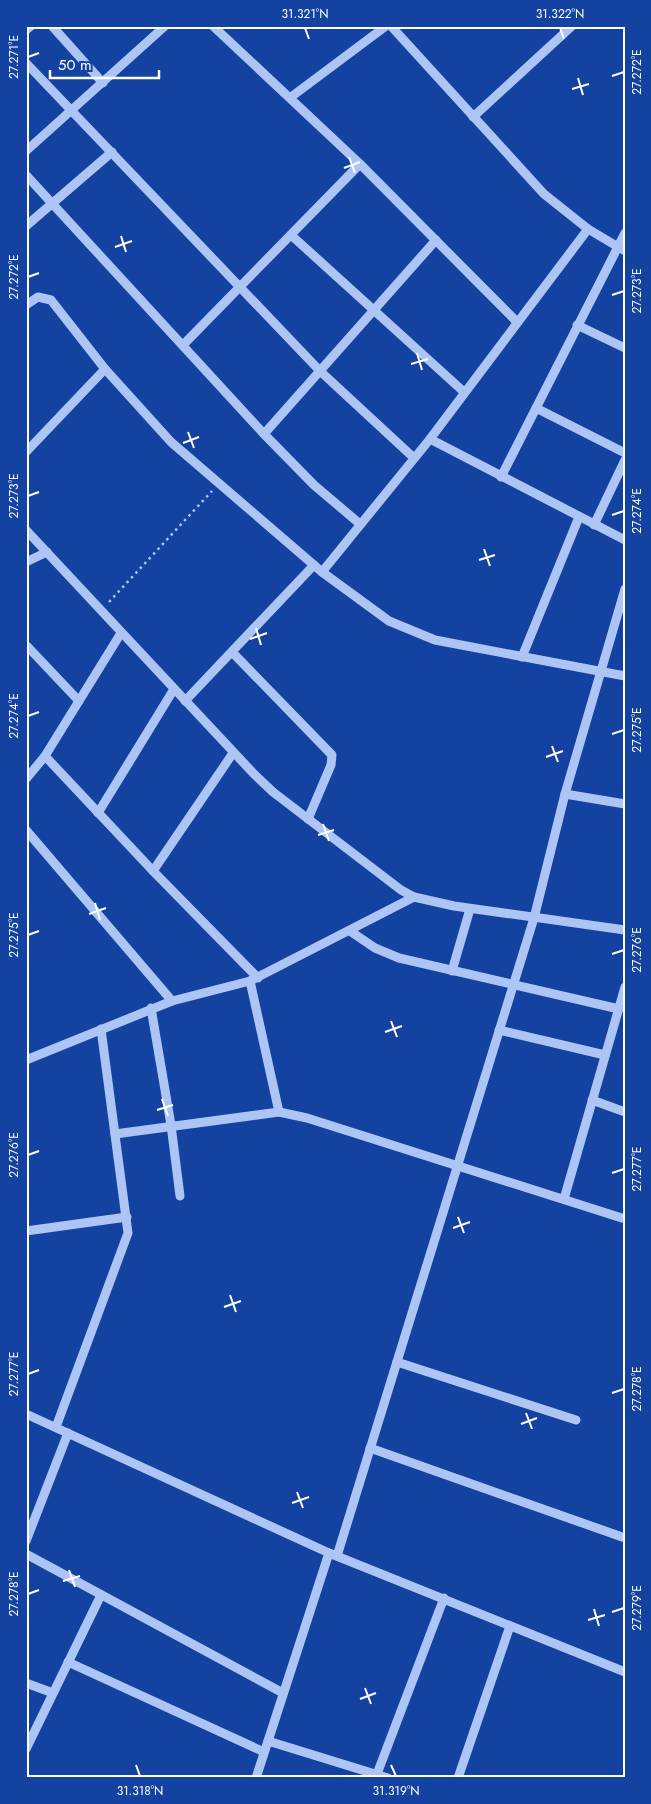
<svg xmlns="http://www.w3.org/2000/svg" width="651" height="1804" font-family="Jost,sans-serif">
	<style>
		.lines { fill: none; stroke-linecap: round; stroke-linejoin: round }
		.path { stroke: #acc5f4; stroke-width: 2.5; stroke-dasharray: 2.5 4; stroke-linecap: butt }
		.minor { stroke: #acc5f4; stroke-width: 9 }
		.ticks { fill: none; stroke: #fff; stroke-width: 2 }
		.neatline { fill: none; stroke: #fff; stroke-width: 2 }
		.ticks-label { font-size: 12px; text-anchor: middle; fill: #fff }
	</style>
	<rect width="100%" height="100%" fill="#1342a0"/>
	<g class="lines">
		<path class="path" d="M109 602 212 491"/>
		<g class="minor">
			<path d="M52 26 103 83"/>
			<path d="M213 26 360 164 517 322"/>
			<path d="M391 26 544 194 588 229 625 251"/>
			<path d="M26 30 31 26"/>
			<path d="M26 63 320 371 414 458"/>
			<path d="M291 97 386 26"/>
			<path d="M473 117 572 26"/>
			<path d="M26 151 165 26"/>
			<path d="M26 175 264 434 314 485 360 524"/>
			<path d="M26 226 112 152"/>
			<path d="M291 235 464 392"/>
			<path d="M26 305 38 297 51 300 105 369 171 442 322 572 389 621 435 640 625 676"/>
			<path d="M577 325 625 348"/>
			<path d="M183 345 360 164"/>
			<path d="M536 408 625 453"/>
			<path d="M264 434 436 240"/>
			<path d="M430 439 625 540"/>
			<path d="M26 452 105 369"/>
			<path d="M501 477 625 233"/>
			<path d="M594 525 625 460"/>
			<path d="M26 530 254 774 273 792 401 890 414 897 454 906 625 930"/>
			<path d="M26 562 47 552"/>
			<path d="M322 572 430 439 588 229"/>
			<path d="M26 645 79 701"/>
			<path d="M232 652 332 755 331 765 308 819"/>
			<path d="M522 657 579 517"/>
			<path d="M185 701 314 565"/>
			<path d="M45 756 153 871 258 978"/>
			<path d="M26 779 45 756 121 633"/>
			<path d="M565 794 625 804"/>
			<path d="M98 813 174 689"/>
			<path d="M26 830 172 1001"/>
			<path d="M153 871 233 753"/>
			<path d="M350 931 375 948 399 958 619 1009"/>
			<path d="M452 971 470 909"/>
			<path d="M250 981 279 1112"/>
			<path d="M151 1008 171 1125 180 1196"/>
			<path d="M499 1030 605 1055"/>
			<path d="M26 1060 172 1001 250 981 414 897"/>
			<path d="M592 1100 625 1112"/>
			<path d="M115 1134 279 1112 307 1118 625 1219"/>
			<path d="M564 1199 625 987"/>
			<path d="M26 1231 127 1217"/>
			<path d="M397 1362 576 1420"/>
			<path d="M26 1414 329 1553 625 1672"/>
			<path d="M56 1427 128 1233 101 1029"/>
			<path d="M370 1448 625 1538"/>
			<path d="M26 1541 68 1433"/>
			<path d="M26 1554 283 1693"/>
			<path d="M337 1556 534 918 565 794 625 589"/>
			<path d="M68 1662 264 1752"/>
			<path d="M26 1683 53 1693"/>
			<path d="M268 1741 388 1778"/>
			<path d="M26 1749 101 1595"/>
			<path d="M377 1774 444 1598"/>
			<path d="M256 1778 329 1553"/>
			<path d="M458 1778 510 1626"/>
		</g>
	</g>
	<path class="ticks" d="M305 28 309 39M560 28 564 39M28 57 39 53M612 76 624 72M578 78 583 95M572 89 589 84M349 157 355 173M344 168 360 162M121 236 126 252M115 247 132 241M28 277 39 273M612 295 624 291M417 353 422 370M411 364 428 359M188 432 194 448M183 443 199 437M28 496 39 492M612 515 624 511M484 549 490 566M479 560 495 555M256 628 261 645M250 639 267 633M28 716 39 712M612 734 624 730M552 746 558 762M546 757 563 751M323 824 329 841M318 835 334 830M95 903 100 920M89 914 106 908M28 935 39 931M612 954 624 950M391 1021 397 1037M385 1032 402 1026M162 1099 168 1116M157 1110 173 1105M28 1155 39 1151M612 1173 624 1169M458 1217 464 1233M453 1228 470 1222M230 1295 236 1312M224 1307 241 1301M28 1374 39 1370M612 1393 624 1389M526 1413 532 1429M521 1424 537 1418M297 1492 303 1508M292 1503 309 1497M69 1570 75 1587M63 1581 80 1576M28 1594 39 1590M594 1609 599 1626M612 1612 624 1608M588 1620 605 1615M365 1688 371 1704M360 1699 376 1693M136 1765 140 1776M391 1765 396 1776"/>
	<rect width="651" height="1804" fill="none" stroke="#1342a0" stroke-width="55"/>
	<path d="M50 70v8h109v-8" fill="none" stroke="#ffffff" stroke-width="2.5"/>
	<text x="58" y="70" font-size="15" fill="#ffffff" stroke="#1342a0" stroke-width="4" paint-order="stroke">50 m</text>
	<rect x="28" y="28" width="596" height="1748" class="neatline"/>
	<g class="ticks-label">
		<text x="305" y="18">31.321°N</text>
		<text x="560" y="18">31.322°N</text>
		<text transform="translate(14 57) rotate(-90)" y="4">27.271°E</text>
		<text transform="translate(637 72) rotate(-90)" y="4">27.272°E</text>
		<text transform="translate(14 277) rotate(-90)" y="4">27.272°E</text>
		<text transform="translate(637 291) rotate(-90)" y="4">27.273°E</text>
		<text transform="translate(14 496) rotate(-90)" y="4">27.273°E</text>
		<text transform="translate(637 511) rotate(-90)" y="4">27.274°E</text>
		<text transform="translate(14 716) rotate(-90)" y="4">27.274°E</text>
		<text transform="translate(637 730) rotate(-90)" y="4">27.275°E</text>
		<text transform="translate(14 935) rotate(-90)" y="4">27.275°E</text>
		<text transform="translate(637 950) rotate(-90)" y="4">27.276°E</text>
		<text transform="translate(14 1155) rotate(-90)" y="4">27.276°E</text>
		<text transform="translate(637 1169) rotate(-90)" y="4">27.277°E</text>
		<text transform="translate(14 1374) rotate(-90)" y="4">27.277°E</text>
		<text transform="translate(637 1389) rotate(-90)" y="4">27.278°E</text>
		<text transform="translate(14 1594) rotate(-90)" y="4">27.278°E</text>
		<text transform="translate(637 1608) rotate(-90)" y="4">27.279°E</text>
		<text x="140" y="1795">31.318°N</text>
		<text x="396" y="1795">31.319°N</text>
	</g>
</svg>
